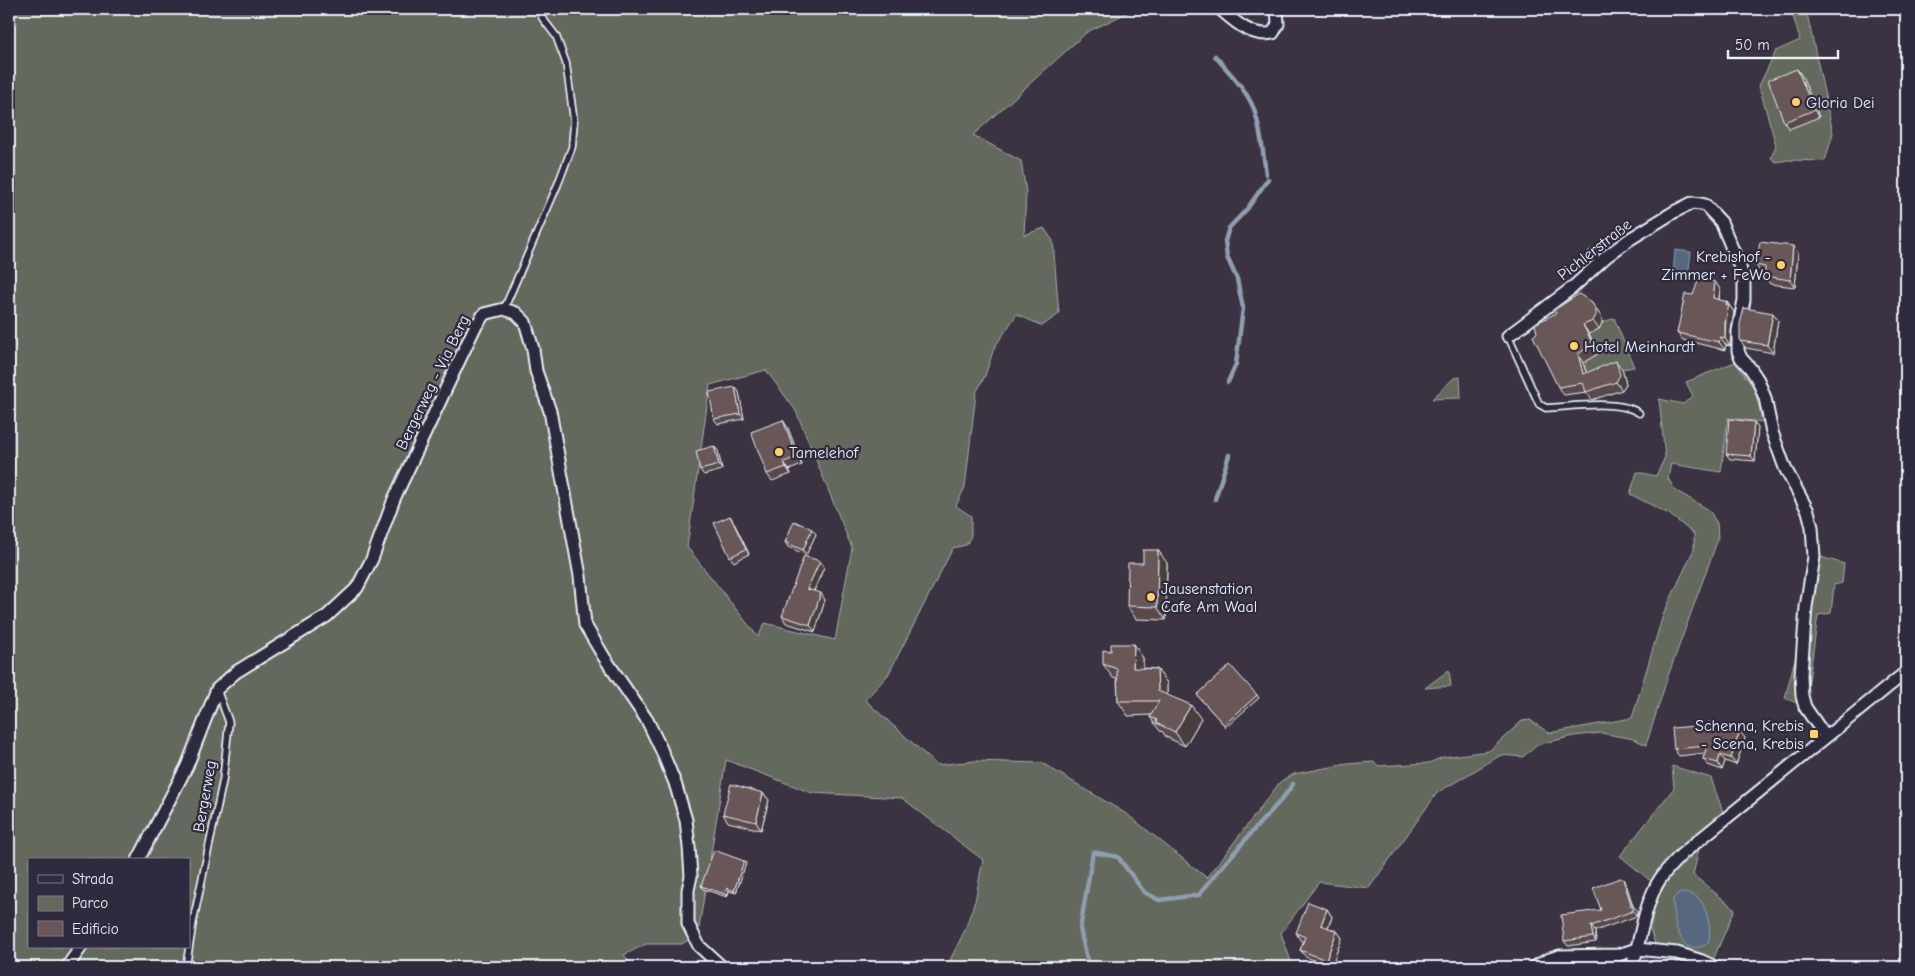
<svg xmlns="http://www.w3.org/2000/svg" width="1915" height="976" font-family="'Comic Neue',sans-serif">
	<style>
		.green { fill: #63695c; stroke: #a6adaa; fill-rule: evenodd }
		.water { fill: #546780; stroke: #8f9eb0 }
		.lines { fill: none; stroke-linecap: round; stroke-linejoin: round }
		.stream { stroke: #8f9eb0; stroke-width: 4.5 }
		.service-casing { stroke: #e8f1f8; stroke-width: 9 }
		.minor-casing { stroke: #e8f1f8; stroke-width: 15 }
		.service { stroke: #2f2a3d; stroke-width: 5.5 }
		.minor { stroke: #2f2a3d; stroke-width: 11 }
		.wall { fill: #5a4a4b; stroke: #e8f1f8 }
		.shaded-wall { fill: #4a3c3d; stroke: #e8f1f8 }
		.building { fill: #695657; stroke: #e8f1f8 }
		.poi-dot { fill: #ffd166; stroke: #2f2a3d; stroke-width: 2 }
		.labels { text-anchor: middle; stroke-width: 4.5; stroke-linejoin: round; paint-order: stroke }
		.poi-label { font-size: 16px; fill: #e8f1f8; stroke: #2f2a3d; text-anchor: start }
		.street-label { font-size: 16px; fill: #e8f1f8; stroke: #2f2a3d }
	</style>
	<rect width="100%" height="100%" fill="#3b3342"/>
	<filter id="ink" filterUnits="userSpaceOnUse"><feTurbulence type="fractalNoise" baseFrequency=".02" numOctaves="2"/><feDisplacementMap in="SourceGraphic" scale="10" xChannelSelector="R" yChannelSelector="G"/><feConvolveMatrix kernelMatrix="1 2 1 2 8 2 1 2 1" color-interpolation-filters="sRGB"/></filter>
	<g filter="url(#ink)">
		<g class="green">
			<path d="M9 9H1135L1087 32 973 135 1021 161 1026 192 1024 235 1044 228 1053 241 1059 314 1042 326 1017 314 994 348 985 376 976 393 965 487 956 506 971 516V536L966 545 953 548 888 675 865 700 937 765 974 761 1042 763 1128 815 1207 878 1280 782 1294 774 1347 764 1373 762 1379 766 1429 763 1443 757 1489 751 1522 721 1530 720 1549 733 1632 718 1663 615 1694 549V534L1669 514 1630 494 1637 472 1656 476 1665 457 1659 399 1683 404 1693 396 1686 382 1735 362 1754 388 1763 422 1728 418 1721 472 1671 464 1668 478 1675 490 1709 510 1717 523 1718 539 1668 676 1646 745 1634 739 1601 733 1574 736 1536 745 1523 757 1501 755 1437 793 1369 888 1319 882 1281 933 1293 967H1079L956 963 950 960 964 932 975 901 983 860 902 798 812 793 726 760 698 934 682 944H646L624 955 633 967H9ZM766 370 796 411 852 548 835 640 765 623 758 637 687 547 710 385ZM29 860H189V947H29Z"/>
			<path d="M1791 9H1806L1833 133 1825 161 1788 160 1776 162 1771 158 1776 145 1759 86 1776 51 1800 40Z"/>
			<path d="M1614 318 1634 367 1622 369 1589 382 1585 367 1586 361 1599 353 1589 334 1599 329 1602 323Z"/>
			<path d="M1460 377 1461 398 1432 399 1454 378Z"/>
			<path d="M1821 557 1844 564 1842 583 1834 585 1831 613 1818 615 1807 695 1799 704 1785 698Z"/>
			<path d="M1449 670 1451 686 1425 688Z"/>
			<path d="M1672 766 1711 778 1724 815 1652 882 1620 856 1674 788Z"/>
			<path d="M1699 849 1693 875 1735 909 1713 960 1726 967H1676V959L1710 960 1655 944 1650 929 1656 899 1671 876Z"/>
		</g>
		<g class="water">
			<path d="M1675 250 1691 252 1688 277 1673 276Z"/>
			<path d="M1679 893C1686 893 1692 893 1698 898 1706 904 1714 935 1707 943 1702 949 1694 947 1688 947 1674 932 1674 919 1673 899Z"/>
		</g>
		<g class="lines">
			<g class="stream">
				<path d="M1215 56C1229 72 1246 89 1254 109 1261 130 1263 152 1266 174"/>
				<path d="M1228 382 1236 364 1243 308 1237 279 1227 257 1225 241 1229 228 1247 209 1268 179"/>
				<path d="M1215 499 1229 455"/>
				<path d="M1089 967 1080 929 1093 852 1118 857 1144 892 1159 900 1199 895C1216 873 1234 853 1252 832 1266 815 1282 802 1293 784"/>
			</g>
			<g class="service-casing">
				<g id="service">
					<path d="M1592 254 1600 262"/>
					<path d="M504 309 558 184 572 147 574 121 566 63 556 36 543 19 538 9"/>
					<path d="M1508 336 1539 404 1546 408C1570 407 1620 399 1639 413"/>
					<path d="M186 967 193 922 223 780 229 722 217 690"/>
				</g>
			</g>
			<g class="minor-casing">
				<g id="minor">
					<path d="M1220 9C1235 22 1252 38 1273 33L1278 24 1277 9"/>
					<path d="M1508 336 1572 288 1607 256 1630 239 1674 212 1692 203 1701 204 1705 205 1721 222 1740 267 1744 283V300L1738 331V351L1741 358 1750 368 1758 380 1765 398 1772 432 1785 468 1808 511 1812 527 1814 557 1806 607 1801 675 1802 696 1805 707 1825 736"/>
					<path d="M138 860 187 766 217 689 236 672 327 616 357 588 372 559 394 499 474 329 484 314 504 309 516 313 525 322 533 349 536 371 550 411 580 576 585 625 604 657 647 720 661 749 675 783 686 820 689 847 691 876 688 890V924L699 946 722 967"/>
					<path d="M67 967 81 947"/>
					<path d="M1534 967 1547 960 1559 956 1618 955 1637 949 1677 953 1702 961 1715 967"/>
					<path d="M1632 967C1640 941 1643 912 1655 888 1661 875 1672 864 1682 854L1906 672"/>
				</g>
			</g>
			<use href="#service" class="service"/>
			<use href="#minor" class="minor"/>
		</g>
		<g class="wall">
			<path d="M1802 76 1819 117 1789 129 1784 122Z"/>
			<path d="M1793 246 1798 253 1795 287 1770 284 1765 276V273H1761L1756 265Z"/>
			<path d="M1715 282 1720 289 1719 300 1727 302 1734 312 1731 330 1730 346 1726 345 1725 350 1683 340 1677 333 1693 295Z"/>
			<path d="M1591 302 1602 318V323L1599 329 1589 334 1599 353 1583 363 1586 373 1622 369 1626 384 1622 390 1592 400 1586 392 1564 395 1558 387Z"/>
			<path d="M1778 320 1773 353 1746 348 1740 341Z"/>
			<path d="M735 387 739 392 744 419 718 424 714 419Z"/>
			<path d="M1754 422 1758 427 1755 461 1730 459 1726 454Z"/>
			<path d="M788 428 802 465 789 470 791 474 772 481 767 474Z"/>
			<path d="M714 446 718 451 722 470 704 475 700 470Z"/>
			<path d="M730 516 733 521 749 554 734 562 730 557Z"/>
			<path d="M816 534 806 555 788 547 785 542Z"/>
			<path d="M820 561 824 567 814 591 825 600 815 632 786 623 782 616Z"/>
			<path d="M1167 563 1166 620 1136 619 1127 606Z"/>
			<path d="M1134 644 1143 658V668L1157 669 1167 683V695L1201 719 1185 746 1166 737 1163 732 1160 731 1150 717 1151 715 1128 716 1118 701 1117 679 1113 678 1103 664 1111 651Z"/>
			<path d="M1197 695H1257L1259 698 1226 727Z"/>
			<path d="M1745 738 1736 765 1725 761 1722 770 1708 765 1703 759 1705 753 1679 756 1674 749Z"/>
			<path d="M763 793 769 800 761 830 728 822 723 814Z"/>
			<path d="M746 863 736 893 729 891 727 897 703 889 701 886Z"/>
			<path d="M1626 884 1633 906 1637 911V916L1595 931 1596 942 1568 946 1564 941 1601 910Z"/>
			<path d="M1327 909 1332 917 1328 928 1337 931 1342 938 1331 967 1306 957 1300 950 1304 941H1301L1296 933Z"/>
		</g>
		<g class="shaded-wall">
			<path d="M1797 69 1802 76 1819 117 1814 110Z"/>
			<path d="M1793 246 1798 253 1795 287 1790 280Z"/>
			<path d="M1715 282 1720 289 1718 306 1713 298Z"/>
			<path d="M1727 302 1734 312 1731 330 1730 346 1725 338Z"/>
			<path d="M1596 309 1602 318V323L1599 329 1593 321Z"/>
			<path d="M1773 313 1778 320 1773 353 1767 345Z"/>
			<path d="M1583 325 1589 334 1599 353 1593 344Z"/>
			<path d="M1720 337 1726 345 1725 350 1719 342Z"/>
			<path d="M1578 354 1583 363 1589 382 1583 374Z"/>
			<path d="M1616 361 1622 369 1626 384 1622 390 1616 382Z"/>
			<path d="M735 387 739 392 744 419 740 414Z"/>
			<path d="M783 420 788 428 802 465 797 457Z"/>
			<path d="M1754 422 1758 427 1755 461 1751 456Z"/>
			<path d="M714 446 718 451 722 470 719 465Z"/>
			<path d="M784 462 789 470 791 474 786 467Z"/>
			<path d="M730 516 733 521 749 554 746 549Z"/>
			<path d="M812 529 816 534 806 555 803 550Z"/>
			<path d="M1158 550 1167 563 1166 620 1157 607Z"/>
			<path d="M820 561 824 567 812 595 807 589Z"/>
			<path d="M821 593 825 600 815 632 810 625Z"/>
			<path d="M1134 644 1143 658V683L1133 668Z"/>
			<path d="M1157 669 1167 683V705L1158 691Z"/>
			<path d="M1191 705 1201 719 1185 746 1175 732Z"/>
			<path d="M1740 731 1745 738 1736 765 1731 758Z"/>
			<path d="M1720 755 1725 761 1722 770 1718 763Z"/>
			<path d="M763 793 769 800 761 830 756 822Z"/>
			<path d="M744 861 746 863 736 893 734 891Z"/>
			<path d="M1623 879 1626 884 1633 906 1637 911V916L1630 906Z"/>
			<path d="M727 888 729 891 727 897 725 894Z"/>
			<path d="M1327 909 1332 917 1326 932 1321 925Z"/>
			<path d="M1591 926 1595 931 1596 942 1593 937Z"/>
			<path d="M1337 931 1342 938 1331 967 1326 960Z"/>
		</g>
		<g class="building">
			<path d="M1797 69 1814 110 1784 122 1768 80Z"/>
			<path d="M1760 242 1793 246 1790 280 1765 276V267L1756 265Z"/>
			<path d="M1699 278 1715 282 1713 298 1727 302 1726 305H1729L1725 322V338L1720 337 1719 342 1677 333 1685 294 1693 295Z"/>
			<path d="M1579 294 1591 302 1596 309V315L1593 321 1583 325 1593 344 1578 354 1583 374 1616 361 1620 375 1616 382 1586 392 1583 383 1558 387 1533 336 1537 333 1535 324 1556 313 1554 310Z"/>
			<path d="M1744 308 1773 313 1767 345 1740 341V324Z"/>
			<path d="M735 387 740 414 714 419 709 392Z"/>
			<path d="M1729 419 1754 422 1751 456 1726 454Z"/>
			<path d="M783 420 797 457 784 462 786 467 767 474 751 432Z"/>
			<path d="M714 446 719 465 700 470 696 451Z"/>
			<path d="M730 516 746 549 730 557 714 523Z"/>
			<path d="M794 521 812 529 803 550 785 542Z"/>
			<path d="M1143 550H1158L1157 607 1127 606 1128 563H1143Z"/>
			<path d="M804 556 820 561 807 589 821 593 810 625 782 616Z"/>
			<path d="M1111 644H1134L1133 668 1157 669 1158 691 1191 705 1175 732 1156 723 1157 720 1150 717 1159 701H1118L1117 669 1103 664V650L1111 651Z"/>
			<path d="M1230 665 1257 695 1224 725 1197 695Z"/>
			<path d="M1709 722 1740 731 1731 758 1720 755 1718 763 1703 759 1707 746 1674 749 1672 728 1708 725Z"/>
			<path d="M731 784 763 793 756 822 723 814Z"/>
			<path d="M714 850 744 861 734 891 727 888 725 894 701 886Z"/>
			<path d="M1620 878 1623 879 1631 904 1630 906H1633V911L1591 926 1593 937 1564 941 1561 915 1601 910 1593 888Z"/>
			<path d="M1308 902 1327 909 1321 925 1337 931 1326 960 1300 950 1305 937 1296 933Z"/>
		</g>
	</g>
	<g class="poi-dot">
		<circle cx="1796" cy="102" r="5"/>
		<circle cx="1781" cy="265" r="5"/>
		<circle cx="1574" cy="346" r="5"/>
		<circle cx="779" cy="452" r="5"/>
		<circle cx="1151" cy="597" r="5"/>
		<rect x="1809" y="729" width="10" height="10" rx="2.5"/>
	</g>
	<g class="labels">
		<g class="poi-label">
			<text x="1806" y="108">Gloria Dei</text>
			<text x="1771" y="262" text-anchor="end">Krebishof -<tspan x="1771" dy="18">Zimmer + FeWo</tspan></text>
			<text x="1584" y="352">Hotel Meinhardt</text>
			<text x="789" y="458">Tamelehof</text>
			<text x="1161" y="594">Jausenstation<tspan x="1161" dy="18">Cafe Am Waal</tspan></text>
			<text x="1804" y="731" text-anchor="end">Schenna, Krebis<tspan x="1804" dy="18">- Scena, Krebis</tspan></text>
		</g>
		<g class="street-label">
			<text transform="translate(1594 249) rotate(-38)" y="6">Pichlerstraße</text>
			<text transform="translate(432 382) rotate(-64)" y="6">Bergerweg - Via Berg</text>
			<text transform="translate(204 796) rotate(-80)" y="6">Bergerweg</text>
		</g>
	</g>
	<rect width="1915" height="976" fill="none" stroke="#2f2a3d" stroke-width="30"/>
	<rect x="15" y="15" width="1885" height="946" fill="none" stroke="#e8f1f8" stroke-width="2" filter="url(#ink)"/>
	<rect x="28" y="858" width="162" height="90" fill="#2f2a3d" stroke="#797a88"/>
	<rect x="38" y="875" width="25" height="8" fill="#2f2a3d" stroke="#797a88"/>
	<text x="72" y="884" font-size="15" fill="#e8f1f8">Strada</text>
	<rect x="38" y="896" width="25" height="15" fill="#63695c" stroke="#797a88"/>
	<text x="72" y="908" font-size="15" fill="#e8f1f8">Parco</text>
	<rect x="38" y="921" width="25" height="15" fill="#695657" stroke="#797a88"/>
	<text x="72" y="934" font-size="15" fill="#e8f1f8">Edificio</text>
	<path d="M1728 50v8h110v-8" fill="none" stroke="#e8f1f8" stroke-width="2.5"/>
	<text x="1735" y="50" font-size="15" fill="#e8f1f8" stroke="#2f2a3d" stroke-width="4" paint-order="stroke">50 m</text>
</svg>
